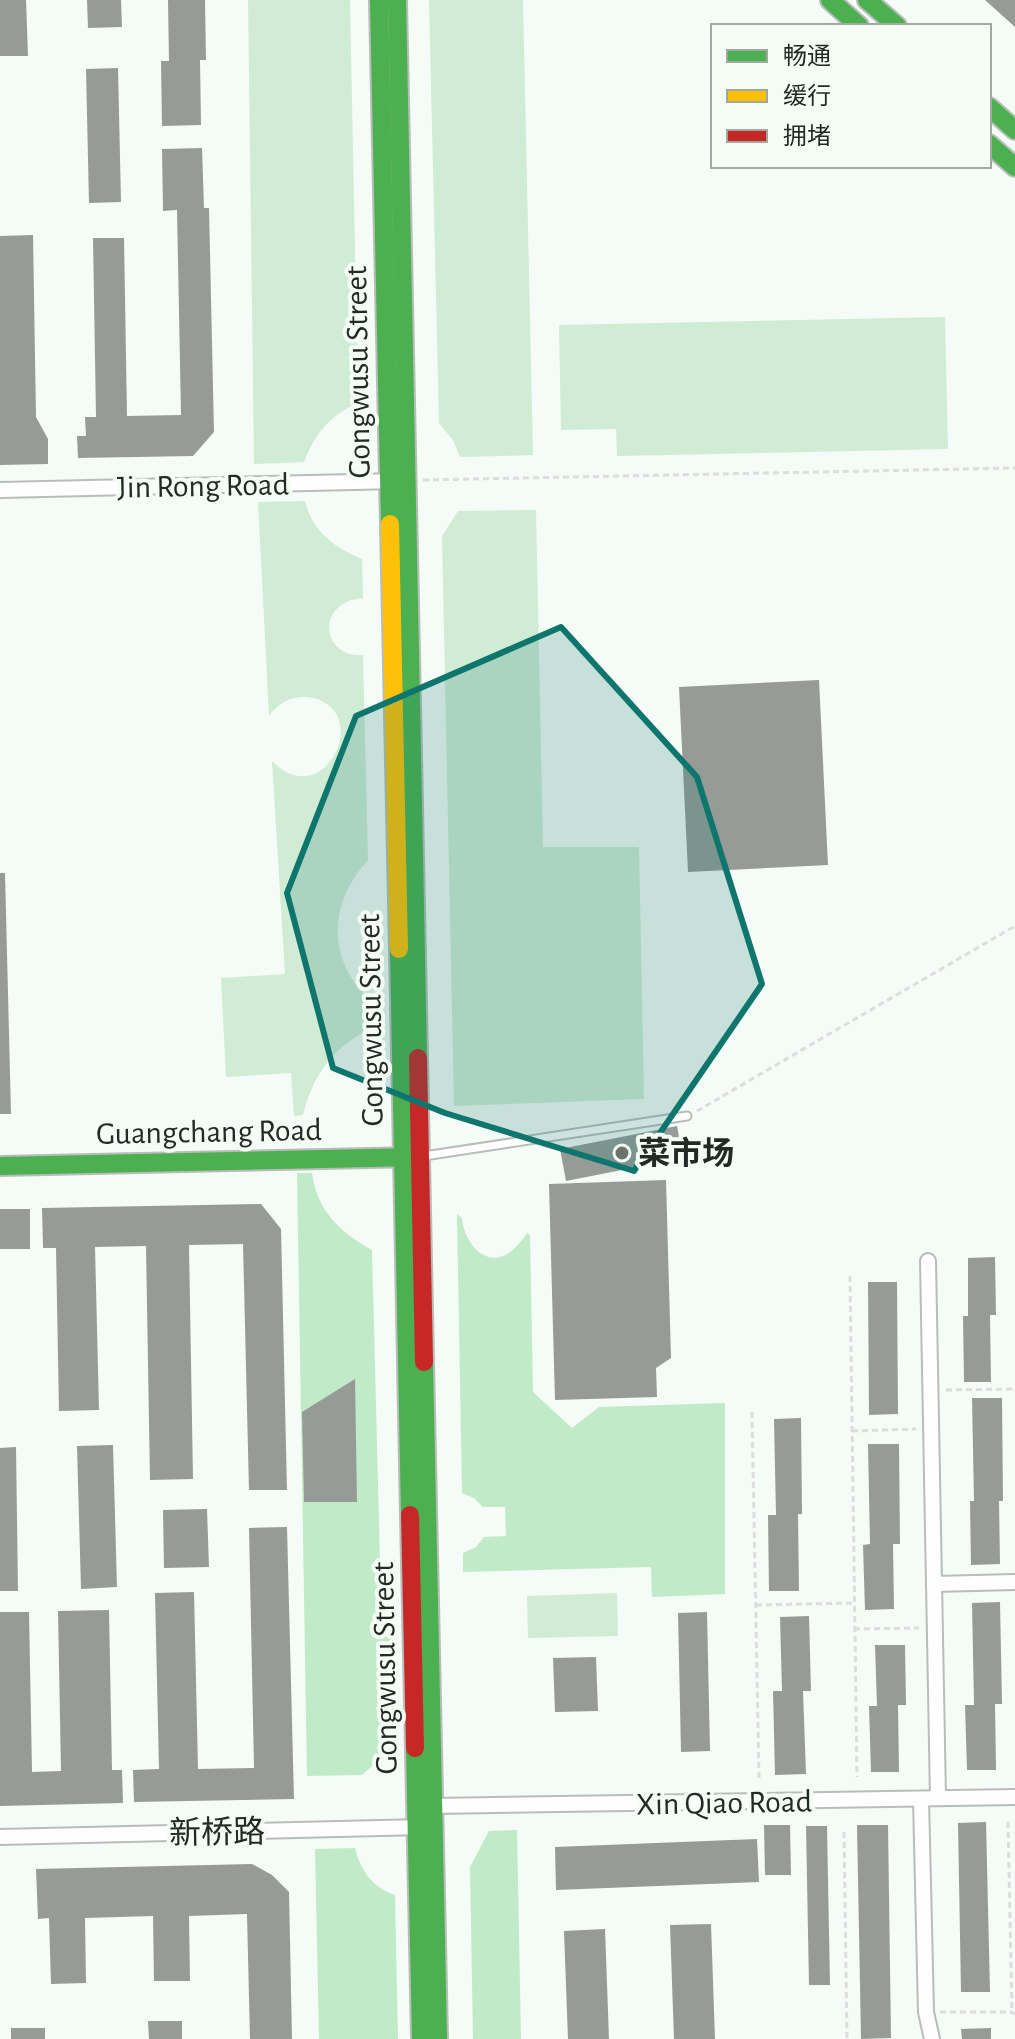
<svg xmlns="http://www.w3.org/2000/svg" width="1015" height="2039" font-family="'Alegreya Sans','Noto Sans SC',sans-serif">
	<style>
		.green { fill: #d1ecd4 }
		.forest { fill: #c1eac8 }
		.building { fill: #969b97 }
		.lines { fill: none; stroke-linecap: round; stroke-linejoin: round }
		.lane-casing { stroke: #b9bdba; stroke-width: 11 }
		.street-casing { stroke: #b9bdba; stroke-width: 18 }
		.fast-casing { stroke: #b9bdba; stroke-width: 22 }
		.slow-casing { stroke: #b9bdba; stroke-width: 22 }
		.jam-casing { stroke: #b9bdba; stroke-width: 22 }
		.path { stroke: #dcdddc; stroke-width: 3; stroke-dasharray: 6 4; stroke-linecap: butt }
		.lane { stroke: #fefefe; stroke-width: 7 }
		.street { stroke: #fefefe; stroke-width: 14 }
		.fast { stroke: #4caf50; stroke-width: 18 }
		.slow { stroke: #ffc107; stroke-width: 18 }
		.jam { stroke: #c62828; stroke-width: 18 }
		.marked { fill: #0f766e; fill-opacity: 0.2; stroke: #0f766e; stroke-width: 6; stroke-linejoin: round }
		.poi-dot { fill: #6e726f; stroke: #f3fdf4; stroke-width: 3 }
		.labels { text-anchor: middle; stroke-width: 8; stroke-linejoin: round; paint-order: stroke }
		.street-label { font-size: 32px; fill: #252926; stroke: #f3fdf4 }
		.poi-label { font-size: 32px; font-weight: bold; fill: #252926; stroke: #f3fdf4; text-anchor: start }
	</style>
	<rect width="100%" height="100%" fill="#f5fbf6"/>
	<g class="green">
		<path d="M248 0H350L358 403C329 416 315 434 304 462L254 464Z"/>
		<path d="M429 0H523L533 455 460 457 453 440 439 423Z"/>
		<path d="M945 317 948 449 617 456 616 429 561 430 559 325Z"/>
		<path d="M305 501C312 531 335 548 362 559L363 598C316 601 320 658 363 655L368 860C327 905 327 960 372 1003V1028C334 1045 313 1075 303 1115L294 1116 291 1073 226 1077 221 978 285 974 272 761C326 816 376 705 307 697 291 696 278 703 269 716L258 502Z"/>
		<path d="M536 510 543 847H639L644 1099 454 1106 442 536 458 511Z"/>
		<path d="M617 1593 618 1636 528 1638 527 1596Z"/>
	</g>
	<g class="forest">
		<path d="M297 1173H312C317 1211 340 1232 372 1250L381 1600 393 1646 395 1754 378 1761 362 1775 307 1776Z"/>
		<path d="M457 1214 462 1218C464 1241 484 1269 509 1253 516 1248 522 1240 527 1233L530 1235 533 1392 572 1428 599 1407 725 1403V1594L652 1597 651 1567 463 1572V1553L476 1547 484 1537 506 1536 505 1507H483L474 1498 462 1493Z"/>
		<path d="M517 1830 521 2039H473L470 1867 489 1831Z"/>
		<path d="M355 1848C361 1871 372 1887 395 1895L398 2039H319L315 1849Z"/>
	</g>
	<g class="building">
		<path d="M0 0H26L28 56H0Z"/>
		<path d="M87 0H121L122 27 88 28Z"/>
		<path d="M168 0H205L206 60H200L201 125 162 126 161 61H169Z"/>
		<path d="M985 0H1015V27Z"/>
		<path d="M118 68 121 202 89 203 86 69Z"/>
		<path d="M202 148 204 208H209L214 432 193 456 78 458 77 436H86L85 417H96L93 238H124L127 416 181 415 177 210 163 211 162 149Z"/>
		<path d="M33 235 36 417 48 439V464L0 465V236Z"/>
		<path d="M819 680 828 865 688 872 679 687Z"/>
		<path d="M0 873H5L11 1114H0Z"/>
		<path d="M677 1126 683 1158 566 1181 560 1149Z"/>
		<path d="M666 1180 671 1358 656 1368 657 1397 555 1400 549 1184Z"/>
		<path d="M261 1204 281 1229 287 1490H249L243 1244 189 1245 193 1479 150 1480 146 1246 95 1247 99 1410 59 1411 56 1248H43L42 1208Z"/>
		<rect x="0" y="1209" width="30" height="40"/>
		<path d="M995 1257 996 1315H990L991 1382H964L963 1316H968V1258Z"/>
		<path d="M868 1282H897L898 1414 869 1415Z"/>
		<path d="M355 1379 357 1502H304L302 1412Z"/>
		<path d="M972 1398H1002L1003 1501H999L1000 1564 971 1565 970 1501H974Z"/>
		<path d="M801 1418 802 1514H798L799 1591H769L768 1515H776L774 1419Z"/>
		<path d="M868 1444H899L900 1544H893L894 1609 865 1610 863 1545 870 1544Z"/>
		<path d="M113 1445 117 1587 81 1589 77 1446Z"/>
		<path d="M16 1447 18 1591H0V1448Z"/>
		<path d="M207 1509 209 1567 164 1568 163 1510Z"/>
		<path d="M287 1527 294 1799 134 1802 133 1770 159 1769 155 1593 194 1592 198 1769 254 1768 249 1528Z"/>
		<path d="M1000 1602 1002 1704H995L996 1770H967L965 1705H974L972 1603Z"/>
		<path d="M109 1610 112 1770H122L123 1803 0 1806V1612H29L32 1772 61 1771 58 1611Z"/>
		<path d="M707 1612 710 1751 681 1752 678 1613Z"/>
		<path d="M809 1616 811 1691H803L806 1774 775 1775 773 1691H782L780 1617Z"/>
		<path d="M875 1645H905L906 1705H898L899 1772H871L869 1706H877Z"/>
		<path d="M596 1657 598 1711 555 1712 553 1658Z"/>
		<path d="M986 1822 990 1992H961L958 1823Z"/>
		<path d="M764 1825H790L791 1875H765Z"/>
		<path d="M857 1825H888L891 2038 861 2039Z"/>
		<path d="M806 1826H827L830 1985H809Z"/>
		<path d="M757 1839 759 1882 556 1890 555 1847Z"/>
		<path d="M252 1864 272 1875 289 1892 292 2039H250L247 1914 189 1916 190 1981H154L153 1916 85 1918 86 1983 51 1984 49 1918 38 1919 36 1869Z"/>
		<path d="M711 1924 715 2039H674L670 1925Z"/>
		<path d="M605 1929 609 2039H568L564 1931Z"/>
		<path d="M148 2021H182V2039H149Z"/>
		<rect x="11" y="2028" width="34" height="11"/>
		<path d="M991 2028V2039H962L961 2029Z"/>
	</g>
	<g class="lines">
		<g class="lane-casing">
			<path id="lane" d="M424 1156 687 1116"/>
		</g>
		<g class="street-casing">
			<g id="street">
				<path d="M0 490 398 481"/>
				<path d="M928 1261 938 1798"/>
				<path d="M934 1584 1015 1582"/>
				<path d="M921 1799 926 2012 932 2039"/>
				<path d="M433 1806 1015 1797"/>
				<path d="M0 1837 423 1827"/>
			</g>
		</g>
		<g class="fast-casing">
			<g id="fast">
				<path d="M379 0 390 524"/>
				<path d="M397 0 418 1058"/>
				<path d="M830 0 859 26"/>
				<path d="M867 0 897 26"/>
				<path d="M989 107 1015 130"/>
				<path d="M989 144 1015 167"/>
				<path d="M399 949 410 1515"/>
				<path d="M0 1166 416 1157"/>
				<path d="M424 1362 438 2039"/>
				<path d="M415 1748 421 2039"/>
			</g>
		</g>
		<g class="slow-casing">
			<path id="slow" d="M390 524 399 949"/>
		</g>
		<g class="jam-casing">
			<g id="jam">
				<path d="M418 1058 424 1362"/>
				<path d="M410 1515 415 1748"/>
			</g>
		</g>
		<g class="path">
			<path d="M423 480 1015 468"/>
			<path d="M697 1111 1015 926"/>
			<path d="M850 1276 857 1777"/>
			<path d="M946 1390 1015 1389"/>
			<path d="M752 1412 759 1779"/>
			<path d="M852 1431 916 1429"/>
			<path d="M756 1605 854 1603"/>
			<path d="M854 1629 919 1628"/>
			<path d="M1008 1822 1012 2012 1015 2014"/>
			<path d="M844 1832 847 2039"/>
			<path d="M940 2012H1012"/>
		</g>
		<use href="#lane" class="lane"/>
		<use href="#street" class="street"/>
		<use href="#fast" class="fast"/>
		<use href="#slow" class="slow"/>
		<use href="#jam" class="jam"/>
	</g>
	<path class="marked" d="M561 627 697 777 762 984 634 1171 445 1113 333 1068 287 893 356 716Z"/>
	<circle class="poi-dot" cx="622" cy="1153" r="8"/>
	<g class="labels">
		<g class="street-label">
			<text transform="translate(357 372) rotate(-91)" y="11">Gongwusu Street</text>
			<text transform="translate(203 485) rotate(-1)" y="11">Jin Rong Road</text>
			<text transform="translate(370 1020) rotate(-91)" y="11">Gongwusu Street</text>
			<text transform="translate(209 1131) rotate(-1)" y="11">Guangchang Road</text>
			<text transform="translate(384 1668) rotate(-91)" y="11">Gongwusu Street</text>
			<text transform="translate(724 1802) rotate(-1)" y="11">Xin Qiao Road</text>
			<text transform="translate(217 1832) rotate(-1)" y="11">新桥路</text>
		</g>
		<g class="poi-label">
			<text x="638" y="1164">菜市场</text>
		</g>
	</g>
	<rect x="711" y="24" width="280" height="144" fill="#f3fdf4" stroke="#a1a8a2" stroke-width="2"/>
	<rect x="727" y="50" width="40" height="12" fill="#4caf50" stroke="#a1a8a2" stroke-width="2"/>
	<text x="783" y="64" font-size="24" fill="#252926">畅通</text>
	<rect x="727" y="90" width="40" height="12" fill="#ffc107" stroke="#a1a8a2" stroke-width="2"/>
	<text x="783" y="104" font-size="24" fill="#252926">缓行</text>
	<rect x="727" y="130" width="40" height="12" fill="#c62828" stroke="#a1a8a2" stroke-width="2"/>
	<text x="783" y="144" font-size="24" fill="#252926">拥堵</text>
</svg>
